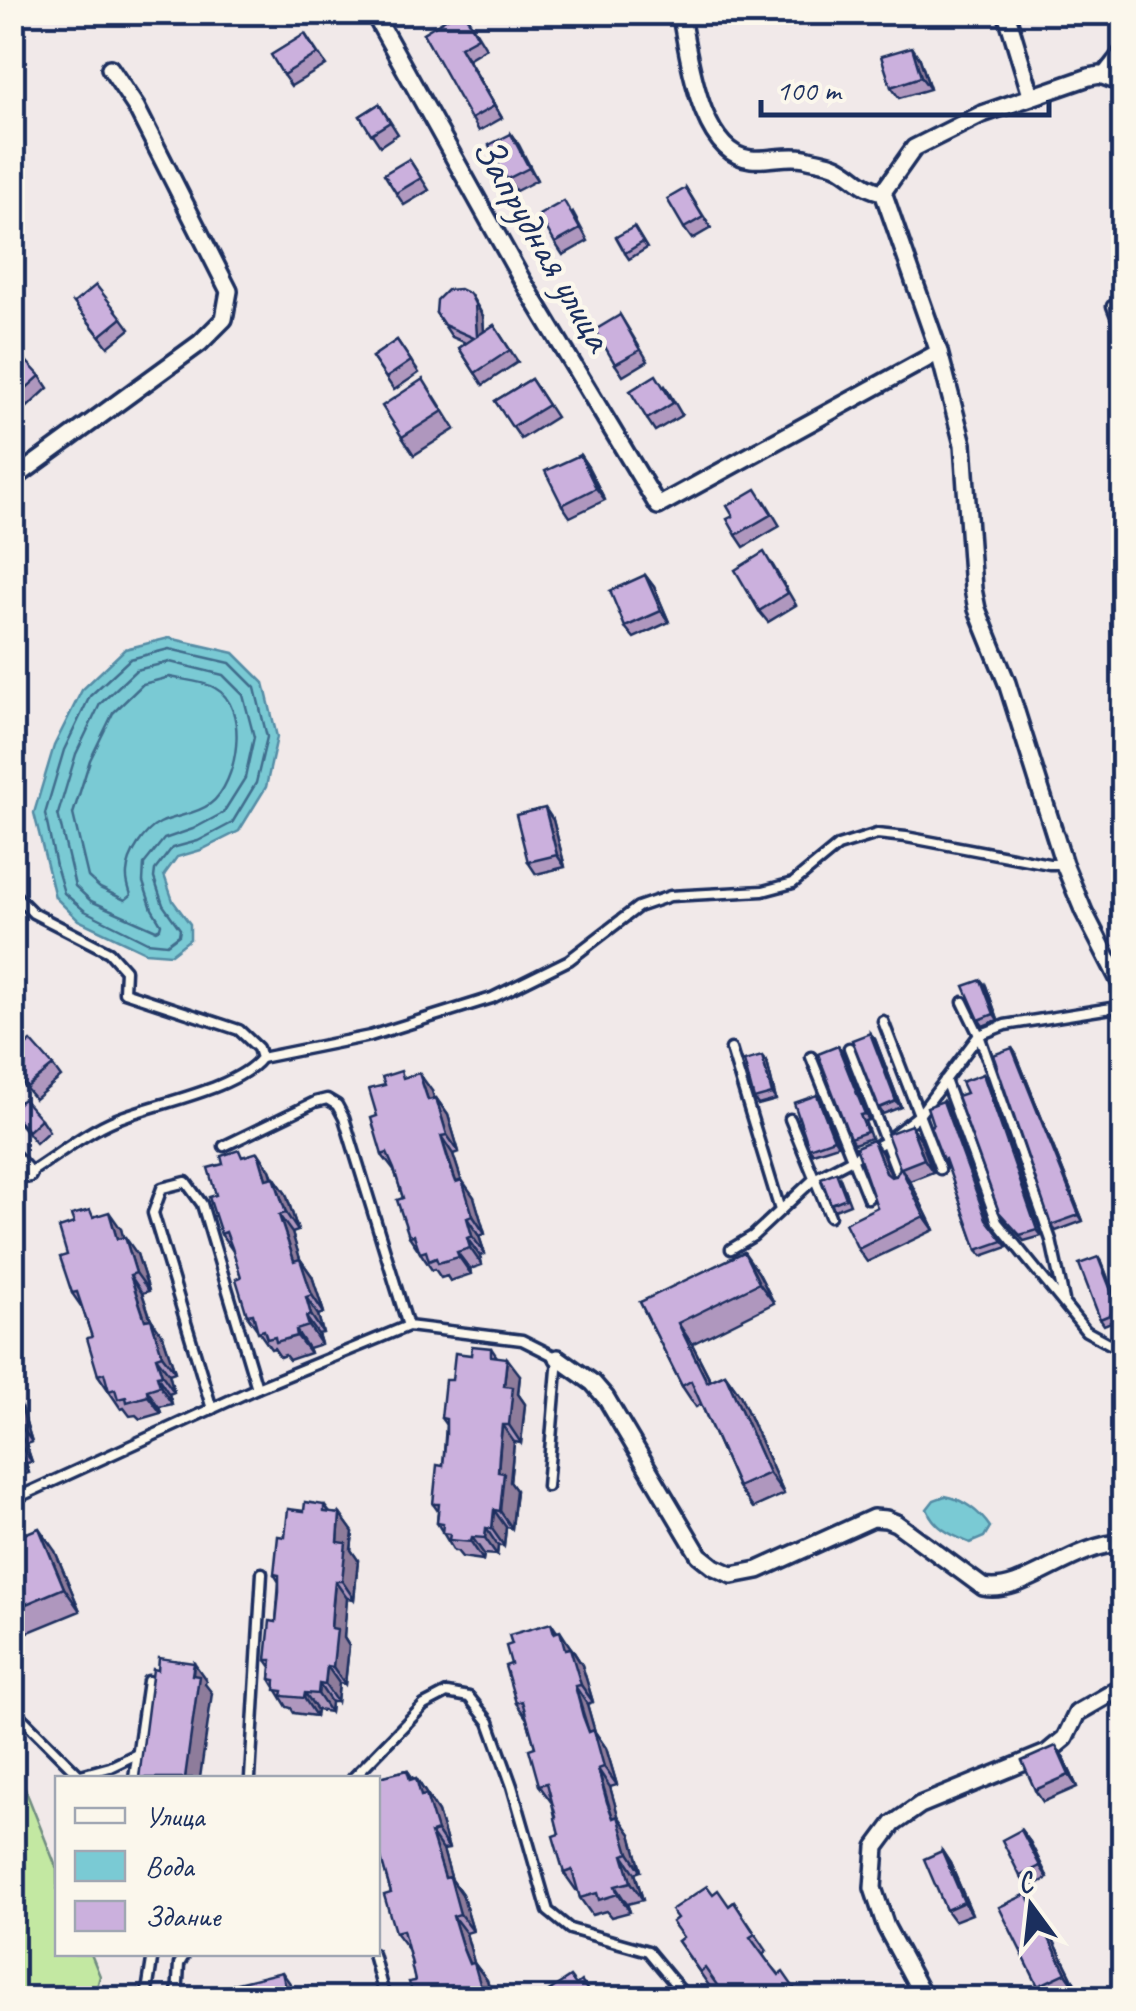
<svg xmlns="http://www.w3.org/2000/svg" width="1136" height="2011" font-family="Caveat,sans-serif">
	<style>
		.green { fill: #c3e8a2; stroke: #6f8c80; stroke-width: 2.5 }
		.water { fill: #7acad4; stroke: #548ca5; stroke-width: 2.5 }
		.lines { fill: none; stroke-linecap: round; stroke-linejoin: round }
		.shore { stroke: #416d8d; stroke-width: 2.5 }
		.service-casing { stroke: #1b2f5e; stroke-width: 15 }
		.minor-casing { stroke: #1b2f5e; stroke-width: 22 }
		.service { stroke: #fbf7ec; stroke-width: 8 }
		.minor { stroke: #fbf7ec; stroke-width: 15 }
		.wall { fill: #af97be; stroke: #1b2f5e; stroke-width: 2.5 }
		.shaded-wall { fill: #8e7b9b; stroke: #1b2f5e; stroke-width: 2.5 }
		.building { fill: #cbb0dd; stroke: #1b2f5e; stroke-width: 2.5 }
		.labels { text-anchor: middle; stroke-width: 9; stroke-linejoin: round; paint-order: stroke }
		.street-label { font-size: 42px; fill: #1b2f5e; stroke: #fbf7ec }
	</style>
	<rect width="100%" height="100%" fill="#f1e9e9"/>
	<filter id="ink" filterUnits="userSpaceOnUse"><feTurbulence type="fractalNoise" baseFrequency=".01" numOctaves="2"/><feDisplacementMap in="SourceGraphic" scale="20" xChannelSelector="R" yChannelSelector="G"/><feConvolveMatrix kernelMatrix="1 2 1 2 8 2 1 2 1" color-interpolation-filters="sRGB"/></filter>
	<g filter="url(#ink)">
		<path class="green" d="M12 1756 57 1869 58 1954H91L100 1976 94 1998H13Z"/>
		<g class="water">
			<path d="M169 638 234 653 264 683 277 737 266 787 239 831 201 850 177 857 164 875 173 901 190 924V939L171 954 145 952 78 920 55 897 34 813 54 746 82 690 125 649Z"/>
			<path d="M945 1496C963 1499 980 1512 990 1527L984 1537 970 1543C952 1535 935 1529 927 1509L934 1500Z"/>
		</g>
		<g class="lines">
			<g class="shore">
				<path d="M169 649 230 663 255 688 267 737 256 783 232 823 198 841 172 848 155 870 154 878 163 905 180 929 179 935 167 944 147 942 85 911 64 893 56 866 45 814 64 750 90 696 130 659Z"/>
				<path d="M170 662 223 675 243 695 254 737 245 778 223 813 193 829 164 839 144 864 143 882 152 909 161 924 160 928 156 930 91 901 75 886 58 814 76 754 100 704 136 670Z"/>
				<path d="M170 677C183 680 203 681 215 688 250 707 238 783 210 804 195 815 176 815 160 823 144 831 128 855 127 873 126 881 129 888 131 895L125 900 100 888 88 877 73 814 90 760 113 713 143 684Z"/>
			</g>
			<g class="service-casing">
				<g id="service">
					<path d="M1102 73 1124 45"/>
					<path d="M1112 306 1124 337"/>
					<path d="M12 892 33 913 109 952 125 970 124 992 239 1030 258 1048 261 1058C236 1090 155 1103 117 1119 87 1131 56 1156 29 1173"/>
					<path d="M963 1002 979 1035 1051 1240 1064 1300"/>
					<path d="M883 1021 940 1169"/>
					<path d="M849 1048 900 1179"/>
					<path d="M731 1049 780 1210"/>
					<path d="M811 1057 868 1198"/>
					<path d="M261 1058 370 1036 492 998 569 960 638 907 670 896 763 891 793 883 838 846 877 834 906 837 1049 864H1062"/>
					<path d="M945 1080 997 1222 1086 1331 1110 1344H1124"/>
					<path d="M790 1119 830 1216"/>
					<path d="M224 1146 315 1102 327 1099 337 1105 344 1118 408 1326 522 1340 558 1358 547 1486"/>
					<path d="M731 1249 753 1236 814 1179 886 1141 919 1115 979 1035 1005 1025 1124 1006"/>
					<path d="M212 1409 153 1213 162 1188 186 1182 202 1204 257 1388"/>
					<path d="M12 1500 257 1388 408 1326"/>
					<path d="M12 1708 82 1778"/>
					<path d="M81 1775 110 1767 137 1754"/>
					<path d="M134 1778 148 1681"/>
					<path d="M250 1778 262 1573"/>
					<path d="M353 1778 424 1705 447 1693 469 1697 489 1722 512 1786 548 1911 570 1929 648 1951 687 1998"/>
					<path d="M373 1954 385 1998"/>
					<path d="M309 1992 311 1998"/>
					<path d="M146 1998 153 1954"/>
					<path d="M177 1998 179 1964 185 1954"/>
				</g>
			</g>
			<g class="minor-casing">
				<g id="minor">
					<path d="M373 12 522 280 658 506 939 352"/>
					<path d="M680 12C689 53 699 154 751 159 769 161 788 154 805 158 815 161 827 162 836 166 855 175 860 188 883 192"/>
					<path d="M1006 12 1031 95"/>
					<path d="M883 192 939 352 963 444 973 589 977 609 1007 683 1064 864 1084 912 1124 990"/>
					<path d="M883 192 914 148 982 114 1089 77 1100 75 1124 84"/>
					<path d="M12 480 200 343 224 319 229 291 136 107 110 68"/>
					<path d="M12 1157 28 1174"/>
					<path d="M558 1358 593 1383 606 1398 699 1555 714 1567 732 1575 758 1570 873 1518 886 1519 896 1523 983 1587C1023 1596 1073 1543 1124 1543"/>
					<path d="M924 1998 886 1927 873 1888 876 1847 893 1824 920 1805 1047 1753 1065 1738 1077 1713 1124 1686"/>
				</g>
			</g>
			<use href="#service" class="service"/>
			<use href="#minor" class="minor"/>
		</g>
		<g class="wall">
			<path d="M464 12 486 48 468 59 502 118 479 131 423 33Z"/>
			<path d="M834 12H864L839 19Z"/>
			<path d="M305 34 326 65 291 86 283 75Z"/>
			<path d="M920 59 930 89 899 98 891 87Z"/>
			<path d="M379 104 398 134 380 146 360 116Z"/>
			<path d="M511 134 537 180 516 191 507 179Z"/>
			<path d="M409 159 429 190 404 205 396 193Z"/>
			<path d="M686 188 711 228 692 239 684 228Z"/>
			<path d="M573 213 588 241 563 255 555 243Z"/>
			<path d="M634 227 647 248 629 259 625 253Z"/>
			<path d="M470 294 483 316 484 332 494 325 518 362 483 385 459 348 466 343 452 337 436 313Z"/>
			<path d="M74 303 122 318 130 329 108 347Z"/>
			<path d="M620 315 648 361 623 376 615 364Z"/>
			<path d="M397 340 419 373 394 390 372 357Z"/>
			<path d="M12 356 40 376 48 388 20 414 12 405Z"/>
			<path d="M531 379 556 417 521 439 495 401Z"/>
			<path d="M665 386 682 415 655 431 647 419Z"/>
			<path d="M435 397 455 429 414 455 402 437Z"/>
			<path d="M580 455 588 467 605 500 570 517 562 505Z"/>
			<path d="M765 501 780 526 744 547 736 535 733 516Z"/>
			<path d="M772 564 796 605 768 622 759 611Z"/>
			<path d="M645 575 654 587 669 622 634 638 625 627Z"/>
			<path d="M553 820 565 867 536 874 528 862Z"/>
			<path d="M986 986 998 1020 983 1026 979 1020Z"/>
			<path d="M870 1033 875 1039 901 1107 883 1114 879 1108Z"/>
			<path d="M838 1046 842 1052 869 1120 865 1121 871 1138 854 1144 850 1138Z"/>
			<path d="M1012 1048 1016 1054 1083 1221 1056 1231 1051 1225Z"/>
			<path d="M12 1057 53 1066 61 1077 35 1099 12 1072Z"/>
			<path d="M767 1062 776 1100 758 1105 754 1099Z"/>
			<path d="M983 1074 987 1080 1042 1236 1024 1241 999 1212 966 1093Z"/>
			<path d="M406 1078 432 1091 434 1098H436L448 1115 459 1152 453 1154 461 1180 474 1197 485 1234 479 1236 485 1254 480 1256 482 1265 470 1269 471 1274 450 1281 447 1276 441 1278 435 1269 432 1270 409 1236 403 1198 395 1172 382 1155 377 1116Z"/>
			<path d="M817 1095 821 1101 838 1145 813 1153 809 1148Z"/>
			<path d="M943 1101 947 1107 989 1223 1008 1247 982 1256 977 1250 948 1166 943 1160 933 1125Z"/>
			<path d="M12 1114 41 1119 49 1131 36 1143Z"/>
			<path d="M911 1125 920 1138 933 1172 910 1181 934 1230 867 1262 858 1249 877 1207 882 1153 892 1177 896 1176 900 1168Z"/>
			<path d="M244 1156 270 1170 273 1177H274L286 1194 298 1231 292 1233 300 1259 312 1276 324 1313 318 1315 323 1333 318 1334 321 1344 308 1348 310 1353 289 1360 285 1355 280 1357 274 1348 271 1349 247 1315 241 1277 233 1251 221 1234 216 1195 223 1164Z"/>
			<path d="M840 1178 850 1204 835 1210 831 1204Z"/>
			<path d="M95 1216 121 1229 123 1237 137 1254 149 1291 142 1293 151 1319 163 1336 175 1372 169 1374 174 1392 169 1394 172 1404 159 1407 161 1413 140 1419 136 1415 130 1416 124 1408 121 1409 98 1375 92 1337 83 1309 72 1293 67 1255Z"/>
			<path d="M1102 1263 1123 1317 1104 1325 1100 1319Z"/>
			<path d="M758 1272 774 1303 692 1344 711 1381 725 1374 740 1395 784 1494 753 1508 738 1487 701 1404 696 1407 682 1386 640 1302Z"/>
			<path d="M491 1348 497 1357 520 1375 518 1394 525 1404 521 1443 514 1442 511 1473 510 1482 516 1490 512 1528 506 1527 504 1546H498L497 1555 484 1554 483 1560 462 1557 457 1551H454L437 1523 438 1511 433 1504 443 1466 446 1425 441 1418 452 1380 471 1355Z"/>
			<path d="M12 1394 21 1406 32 1442 26 1444 32 1462 26 1463 29 1473 16 1477 18 1482 12 1484Z"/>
			<path d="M324 1505 330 1513 340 1514 353 1532 351 1550 358 1560 354 1599 347 1598 344 1629V1638L349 1646 345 1684 339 1683 337 1702H331L330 1712 317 1710 316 1716 294 1713 291 1708 287 1707 270 1679 271 1667 266 1660 276 1622 279 1582 274 1574 285 1537 304 1511Z"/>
			<path d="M12 1539 55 1551 80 1611 12 1639Z"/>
			<path d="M557 1632 572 1649 582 1665 593 1702 587 1704 595 1732 606 1748 617 1785 610 1787 618 1816 631 1834 641 1871 635 1873 643 1900 627 1904 630 1912 611 1917 606 1911 592 1915 580 1898 578 1890H576L564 1873 559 1834 552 1803 539 1785 535 1747 527 1719 516 1703 511 1664Z"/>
			<path d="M1064 1758 1077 1787 1043 1802 1035 1790Z"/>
			<path d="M407 1770 413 1779 416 1778 438 1812 449 1849 443 1850 452 1880 462 1894 473 1931 466 1933 474 1963 487 1980 492 1998H414L415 1981 412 1964 408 1949 395 1932 391 1893 383 1865 378 1858V1778Z"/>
			<path d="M1021 1830 1030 1842 1048 1878 1029 1888 1020 1876Z"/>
			<path d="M942 1851 950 1863 972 1914 954 1921 946 1910Z"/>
			<path d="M1027 1894 1039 1911 1078 1990 1061 1998H1046L1038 1986Z"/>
			<path d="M734 1902 767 1951 763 1955 768 1962 801 1998 717 1986 712 1990 678 1941Z"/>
		</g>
		<g class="shaded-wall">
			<path d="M460 47 468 59 502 118 494 106Z"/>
			<path d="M912 47 920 59 930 89 921 77Z"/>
			<path d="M511 134 519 145 537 180 529 168Z"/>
			<path d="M470 294 483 316 485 348 477 336Z"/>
			<path d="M580 455 588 467 605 500 596 488Z"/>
			<path d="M645 575 654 587 669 622 661 611Z"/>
			<path d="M545 808 553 820 565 867 557 855Z"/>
			<path d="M981 980 986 986 998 1020 994 1014Z"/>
			<path d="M870 1033 875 1039 901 1107 896 1101Z"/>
			<path d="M838 1046 842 1052 869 1120 865 1114Z"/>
			<path d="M1012 1048 1016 1054 1083 1221 1079 1215Z"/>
			<path d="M762 1056 767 1062 776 1100 772 1094Z"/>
			<path d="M419 1073 432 1091 440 1118 428 1100Z"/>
			<path d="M983 1074 987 1080 1042 1236 1037 1230Z"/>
			<path d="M817 1095 821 1101 838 1145 834 1139Z"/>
			<path d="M436 1098 448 1115 459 1152 447 1135Z"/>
			<path d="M943 1101 947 1107 990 1225 986 1219Z"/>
			<path d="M911 1125 920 1138 933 1172 924 1159Z"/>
			<path d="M441 1136 453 1154 466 1194 462 1180 474 1197 485 1234 473 1216 456 1182Z"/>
			<path d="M873 1140 882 1153 896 1187 886 1173Z"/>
			<path d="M258 1152 270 1170 278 1197 266 1179Z"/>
			<path d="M901 1168 910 1181 934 1230 924 1216Z"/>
			<path d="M274 1177 286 1194 298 1231 286 1213Z"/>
			<path d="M109 1212 121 1229 129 1257 117 1239Z"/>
			<path d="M279 1215 292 1233 305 1275 300 1259 312 1276 324 1313 312 1295 294 1261Z"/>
			<path d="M467 1218 479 1236 485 1254 472 1236Z"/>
			<path d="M125 1237 137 1254 149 1291 136 1273Z"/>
			<path d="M467 1238 480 1256 482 1265 470 1248Z"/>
			<path d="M457 1252 470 1269 471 1274 459 1257Z"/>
			<path d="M744 1252 758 1272 774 1303 759 1283Z"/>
			<path d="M1098 1257 1102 1263 1123 1317 1119 1311Z"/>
			<path d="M130 1275 142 1293 155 1332 151 1319 163 1336 175 1372 162 1355 145 1320Z"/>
			<path d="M306 1297 318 1315 323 1333 311 1315Z"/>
			<path d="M306 1317 318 1334 321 1344 309 1326Z"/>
			<path d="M678 1323 692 1344 722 1403 707 1382Z"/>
			<path d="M296 1330 308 1348 310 1353 297 1336Z"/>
			<path d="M156 1357 169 1374 174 1392 162 1375Z"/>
			<path d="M507 1358 520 1375 518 1394 525 1404 521 1443 509 1425 504 1386Z"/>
			<path d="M725 1374 740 1395 784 1494 769 1473Z"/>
			<path d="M157 1376 169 1394 172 1404 160 1386Z"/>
			<path d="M147 1390 159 1407 161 1413 148 1396Z"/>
			<path d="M12 1394 21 1406 32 1442 20 1425 12 1404Z"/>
			<path d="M502 1425 514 1442 510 1482 516 1490 512 1528 500 1511 498 1472Z"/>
			<path d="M14 1426 26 1444 32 1462 19 1444Z"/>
			<path d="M14 1446 26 1463 29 1473 17 1456Z"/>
			<path d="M494 1510 506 1527 504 1546 492 1529Z"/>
			<path d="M340 1514 353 1532 351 1550 358 1560 354 1599 342 1581 338 1542Z"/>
			<path d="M39 1528 55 1551 80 1611 64 1588Z"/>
			<path d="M486 1528 498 1546 497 1555 485 1538Z"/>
			<path d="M472 1537 484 1554 483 1560 471 1542Z"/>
			<path d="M335 1581 347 1598 344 1638 349 1646 345 1684 333 1667 331 1628Z"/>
			<path d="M551 1623 562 1639 560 1631 582 1665 593 1702 581 1685 554 1633Z"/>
			<path d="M194 1663 206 1680 205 1684 212 1693 200 1778H185Z"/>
			<path d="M327 1666 339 1683 337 1702 325 1685Z"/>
			<path d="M319 1684 331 1702 330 1712 318 1694Z"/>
			<path d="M575 1686 587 1704 595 1732 606 1748 617 1785 604 1767 589 1732Z"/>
			<path d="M305 1693 317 1710 316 1716 304 1698Z"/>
			<path d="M1056 1746 1064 1758 1077 1787 1069 1775Z"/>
			<path d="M598 1769 610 1787 620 1822 618 1816 631 1834 641 1871 629 1853 613 1818Z"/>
			<path d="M407 1770 418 1785 416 1778 438 1812 449 1849 437 1831 410 1780Z"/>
			<path d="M1021 1830 1030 1842 1048 1878 1040 1866Z"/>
			<path d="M431 1833 443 1850 452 1880 462 1894 473 1931 460 1914 445 1878Z"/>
			<path d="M942 1851 950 1863 972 1914 964 1902Z"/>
			<path d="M623 1855 635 1873 643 1900 631 1882Z"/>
			<path d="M615 1886 627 1904 630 1912 618 1894Z"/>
			<path d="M1027 1894 1039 1911 1078 1990 1066 1973Z"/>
			<path d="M453 1916 466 1933 476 1970 474 1963 487 1980 492 1998H484L463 1949Z"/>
			<path d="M282 1972 294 1989 296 1998H288Z"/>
		</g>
		<g class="building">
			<path d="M457 12H464L478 37 460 47 494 106 471 119 423 33Z"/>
			<path d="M305 34 317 54 283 75 271 55Z"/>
			<path d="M912 47 921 77 891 87 881 56Z"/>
			<path d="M379 104 390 122 371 134 360 116Z"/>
			<path d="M511 134 529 168 507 179 489 145Z"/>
			<path d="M409 159 421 178 396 193 384 174Z"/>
			<path d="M686 188 703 217 684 228 667 199Z"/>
			<path d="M564 201 580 229 555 243 539 215Z"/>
			<path d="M634 227 643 242 625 253 616 237Z"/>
			<path d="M96 285 122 318 100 336 74 303Z"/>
			<path d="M460 289 470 294 475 304 477 336 494 325 510 350 475 373 459 348 474 338 444 325 436 313 437 300 447 290Z"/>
			<path d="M620 315 640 350 615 364 595 330Z"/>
			<path d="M397 340 411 361 386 378 372 357Z"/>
			<path d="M17 351 40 376 12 401V356Z"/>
			<path d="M656 375 673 403 647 419 630 391Z"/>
			<path d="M423 379 443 411 402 437 382 406Z"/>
			<path d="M531 379 548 405 512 427 495 401Z"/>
			<path d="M580 455 596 488 562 505 545 471Z"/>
			<path d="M756 489 772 514 736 535 727 519 733 516 727 506Z"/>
			<path d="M764 552 788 593 759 611 735 570Z"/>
			<path d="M645 575 661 611 625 627 610 591Z"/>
			<path d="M545 808 557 855 528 862 516 815Z"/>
			<path d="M981 980 994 1014 979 1020 964 986Z"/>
			<path d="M870 1033 896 1101 879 1108 852 1040Z"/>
			<path d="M31 1041 53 1066 27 1087 12 1071V1057Z"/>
			<path d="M838 1046 865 1114 860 1115 867 1132 850 1138 818 1054Z"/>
			<path d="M1012 1048 1079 1215 1051 1225 993 1055Z"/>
			<path d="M762 1056 772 1094 754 1099 744 1061Z"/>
			<path d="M401 1071 403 1078 419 1073 428 1100 436 1098 447 1135 441 1136 450 1166 456 1182 462 1180 473 1216 467 1218 472 1236 467 1238 470 1248 457 1252 459 1257 438 1263 436 1258 429 1261 426 1251 420 1253 414 1235 409 1236 397 1200 403 1198 394 1169 387 1153 382 1155 371 1118 377 1116 369 1089 385 1085 382 1077Z"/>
			<path d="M983 1074 1037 1230 1020 1235 999 1212 957 1096 966 1093 961 1082Z"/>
			<path d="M817 1095 834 1139 809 1148 794 1103Z"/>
			<path d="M23 1099 41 1119 28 1131 12 1113V1108Z"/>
			<path d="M943 1101 986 1219 1003 1241 977 1250 945 1159 943 1160 930 1126 933 1125 927 1107Z"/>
			<path d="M911 1125 924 1159 901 1168 924 1216 858 1249 845 1223 877 1207 856 1147 873 1140 886 1173 891 1177 896 1176 900 1168 887 1134Z"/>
			<path d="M239 1150 242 1157 258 1152 266 1179 274 1177 286 1213 279 1215 289 1245 294 1261 300 1259 312 1295 306 1297 311 1315 306 1317 309 1326 296 1330 297 1336 276 1342 275 1337 267 1339 264 1330 258 1332 253 1314 247 1315 236 1279 241 1277 232 1248 226 1232 221 1234 209 1197 216 1195 208 1168 223 1164 221 1156Z"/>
			<path d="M836 1172 846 1198 831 1204 821 1178Z"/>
			<path d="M90 1210 93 1217 109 1212 117 1239 125 1237 136 1273 130 1275 145 1320 151 1319 162 1355 156 1357 162 1375 157 1376 160 1386 147 1390 148 1396 127 1402 126 1397 118 1399 115 1389 109 1391 104 1373 98 1375 87 1338 92 1337 77 1292 72 1293 60 1257 67 1255 59 1228 74 1223 71 1215Z"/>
			<path d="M744 1252 759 1283 678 1323 707 1382 725 1374 769 1473 738 1487 691 1381 682 1386 640 1302Z"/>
			<path d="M1098 1257 1119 1311 1100 1319 1079 1264Z"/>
			<path d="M472 1346 491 1348V1356L507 1358 504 1386 513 1387 509 1425H502L499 1455 498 1472 504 1473 500 1511 494 1510 492 1529 486 1528 485 1538 472 1537 471 1542 449 1540 450 1534 442 1533 443 1524 437 1523 439 1504H433L437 1465 443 1466 446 1435V1419L441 1418 445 1380H452L455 1353 471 1355Z"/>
			<path d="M12 1401 20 1425 14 1426 19 1444 14 1446 17 1456 12 1457Z"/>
			<path d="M305 1502 324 1505V1512L340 1514 338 1542 346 1543 342 1581H335L332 1612 331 1628 337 1629 333 1667 327 1666 325 1685 319 1684 318 1694 305 1693 304 1698 282 1696 283 1691 275 1690 276 1680 270 1679 272 1660H266L270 1621 276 1622 279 1592V1575L274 1574 278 1536 285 1537 288 1509 304 1511Z"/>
			<path d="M39 1528 64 1588 12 1610V1539Z"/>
			<path d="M551 1623 554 1633 560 1631 565 1649 570 1648 581 1685 575 1686 583 1716 589 1732 594 1730 604 1767 598 1769 607 1802 613 1818 618 1816 629 1853 623 1855 631 1882 615 1886 618 1894 599 1900 597 1893 580 1898 572 1870 564 1873 553 1836 559 1834 555 1818 556 1817 547 1783 539 1785 529 1749 535 1747 522 1701 516 1703 505 1666 511 1664 506 1646 512 1644 509 1635Z"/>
			<path d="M159 1658 194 1663 192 1675 199 1676 185 1778H139L153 1669 158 1670Z"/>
			<path d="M1056 1746 1069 1775 1035 1790 1022 1761Z"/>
			<path d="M407 1770 410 1780 416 1778 421 1796 426 1795 437 1831 431 1833 445 1878 450 1877 460 1914 453 1916 463 1949 469 1964 474 1963 484 1998H414L409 1982 415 1981 411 1964H412L403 1930 395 1932 384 1895 391 1893 378 1848V1778H376Z"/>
			<path d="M1021 1830 1040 1866 1020 1876 1002 1840Z"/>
			<path d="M942 1851 964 1902 946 1910 924 1859Z"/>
			<path d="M707 1886 713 1894 718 1890 729 1906 734 1902 755 1934 750 1937 768 1962H769L779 1975 783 1972 801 1998H726L705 1968 700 1972 678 1941 683 1937 672 1922 677 1918 671 1910Z"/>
			<path d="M1027 1894 1066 1973 1038 1986 999 1907Z"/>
			<path d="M282 1972 288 1998H237L233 1984Z"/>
			<path d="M570 1977 576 1985 581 1981 592 1996 597 1993 601 1998H538Z"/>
		</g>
	</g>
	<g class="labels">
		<g class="street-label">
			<text transform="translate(544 243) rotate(60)" y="15">Запрудная улица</text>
		</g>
	</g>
	<rect width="1136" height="2011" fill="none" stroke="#fbf7ec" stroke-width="50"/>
	<rect x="25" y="25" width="1086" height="1961" fill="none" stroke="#1b2f5e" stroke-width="4" filter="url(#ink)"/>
	<rect x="55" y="1776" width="325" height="180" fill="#fbf7ec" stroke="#a1a7b3" stroke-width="2.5"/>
	<rect x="75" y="1808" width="50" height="15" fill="#fbf7ec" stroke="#a1a7b3" stroke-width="2.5"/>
	<text x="145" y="1826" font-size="30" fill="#1b2f5e">Улица</text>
	<rect x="75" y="1851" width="50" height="30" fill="#7acad4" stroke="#a1a7b3" stroke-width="2.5"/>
	<text x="145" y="1876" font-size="30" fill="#1b2f5e">Вода</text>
	<rect x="75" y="1901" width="50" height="30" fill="#cbb0dd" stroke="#a1a7b3" stroke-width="2.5"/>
	<text x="145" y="1926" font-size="30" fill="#1b2f5e">Здание</text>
	<g transform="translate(1031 1906) rotate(345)" stroke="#fbf7ec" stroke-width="8" paint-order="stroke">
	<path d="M0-8L18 38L0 25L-18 38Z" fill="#1b2f5e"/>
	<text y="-15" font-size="28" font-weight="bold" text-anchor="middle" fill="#1b2f5e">С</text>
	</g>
	<path d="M761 100v15h288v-15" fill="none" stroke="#1b2f5e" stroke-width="5"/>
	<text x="776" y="100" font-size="30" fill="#1b2f5e" stroke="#fbf7ec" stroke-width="8" paint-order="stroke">100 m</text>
</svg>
